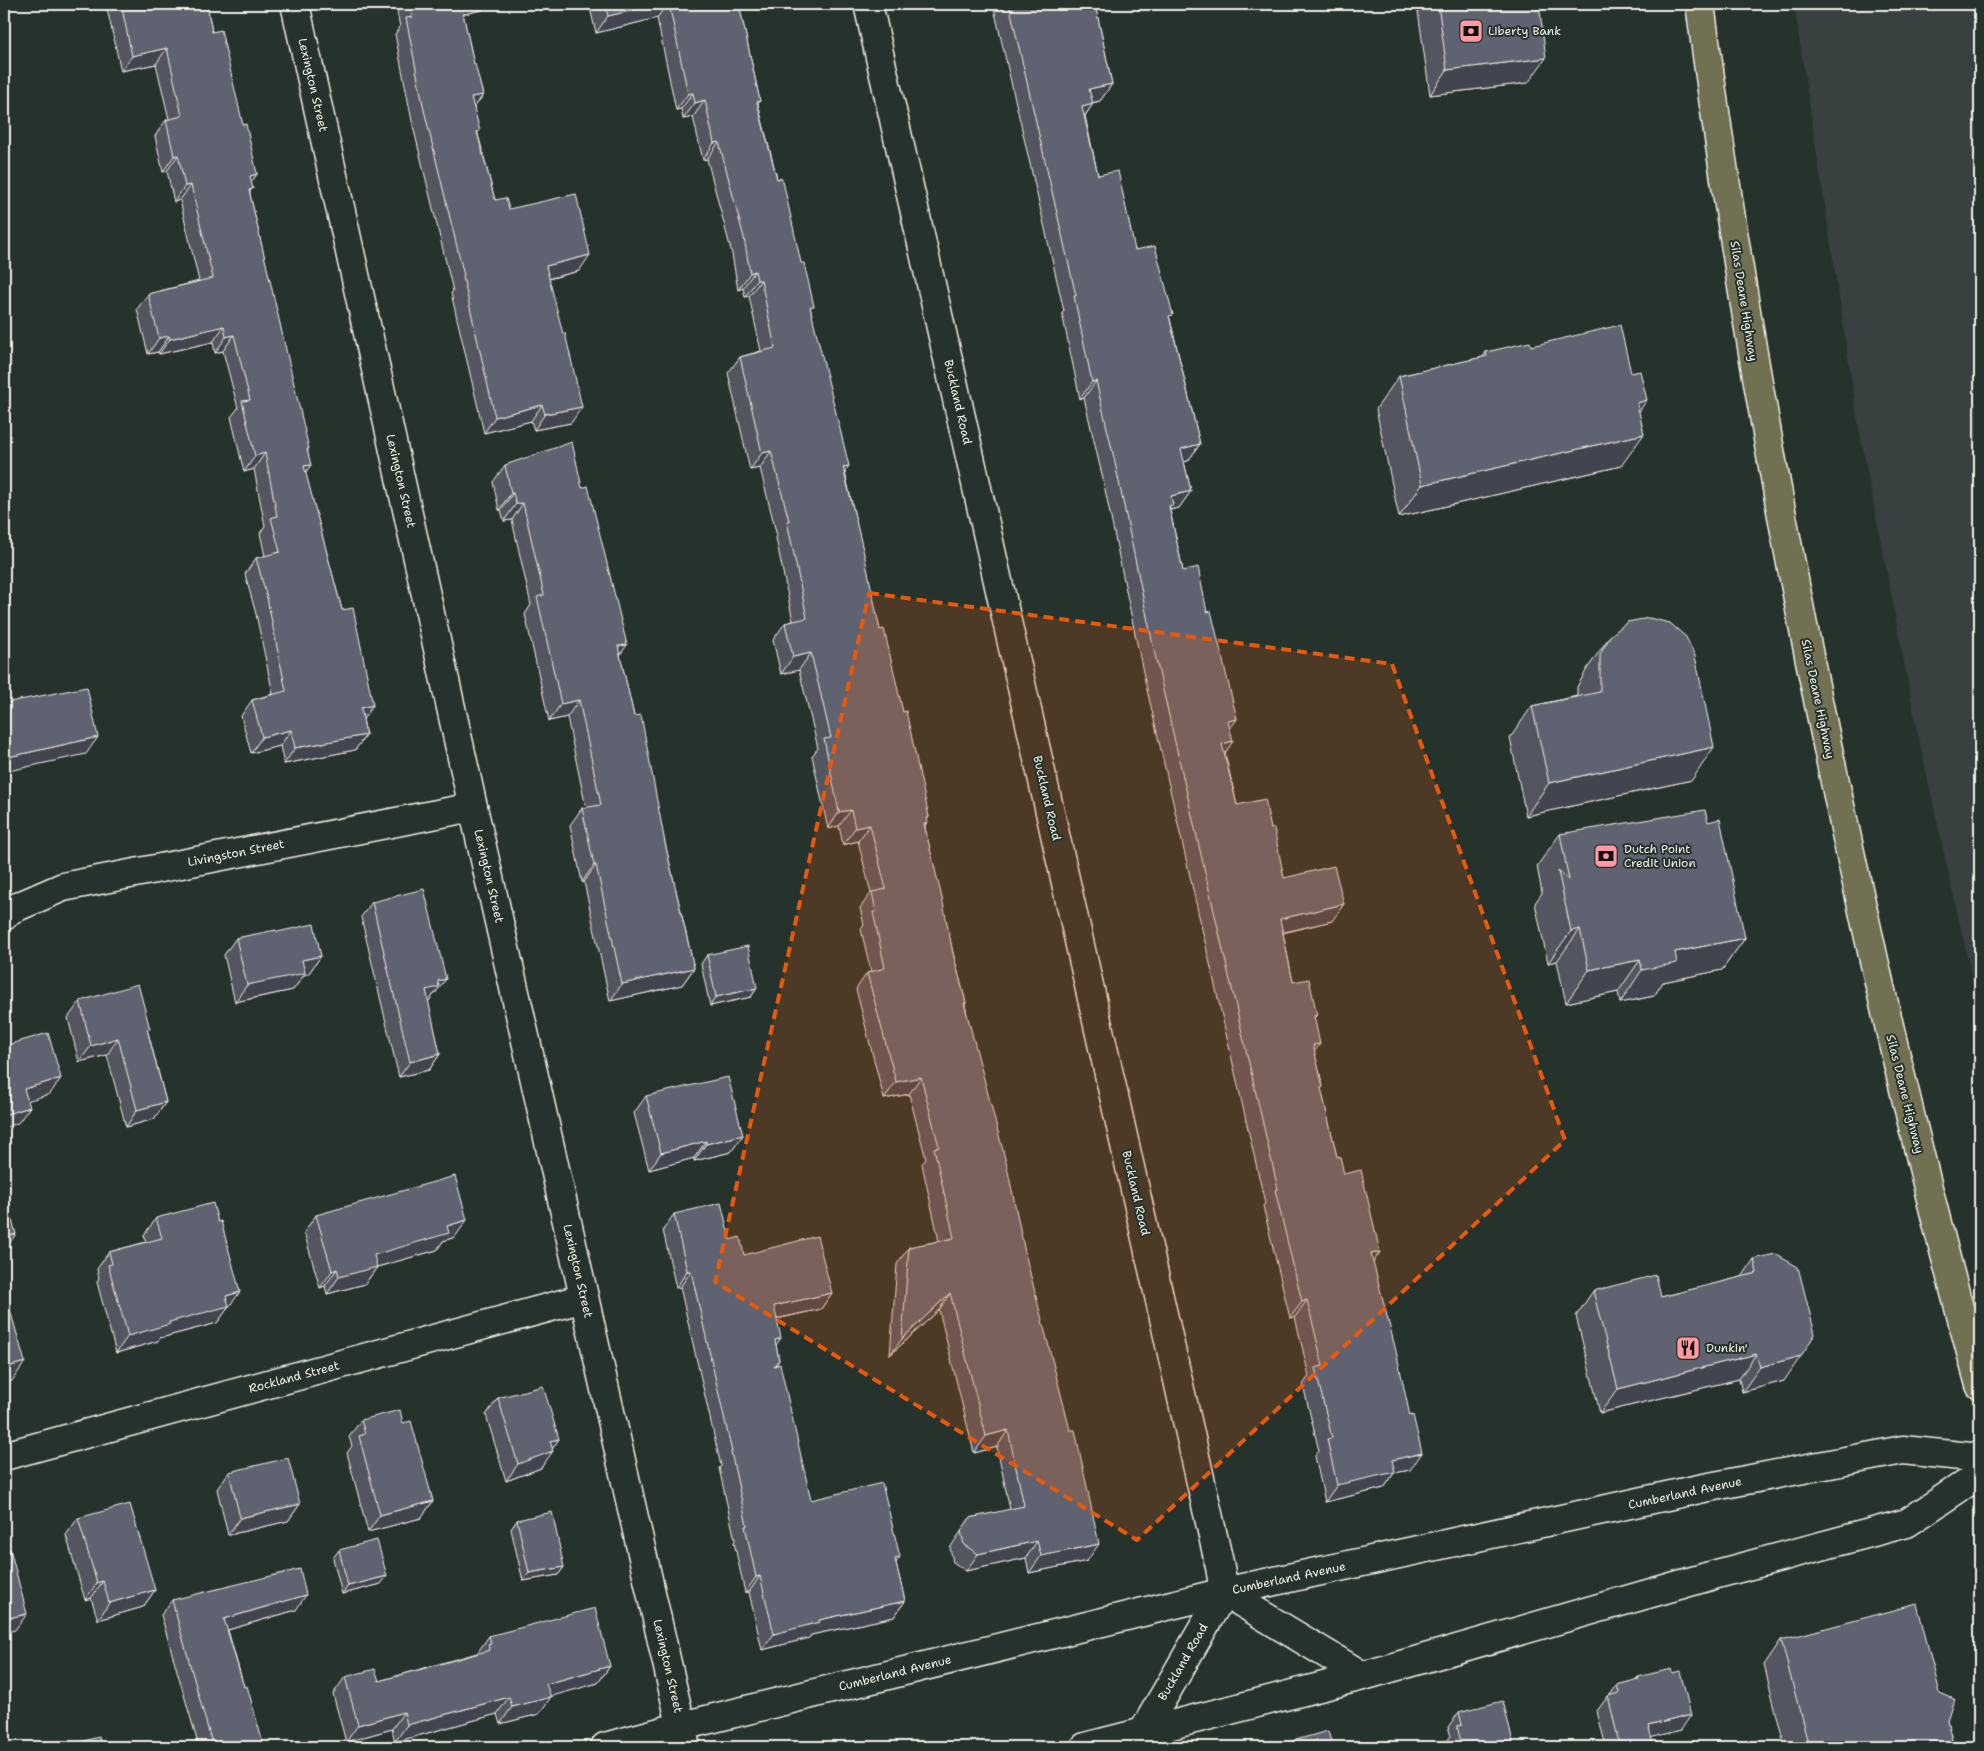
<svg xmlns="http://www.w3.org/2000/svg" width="1984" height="1751" font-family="'Shantell Sans',sans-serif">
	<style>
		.built { fill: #374141 }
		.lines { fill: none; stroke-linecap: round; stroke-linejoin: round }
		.minor-casing { stroke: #f4f1e8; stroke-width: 31 }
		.primary-casing { stroke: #f4f1e8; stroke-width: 31 }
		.minor { stroke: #26332d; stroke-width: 28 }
		.primary { stroke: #716f52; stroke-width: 28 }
		.wall { fill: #525561; stroke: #f4f1e8 }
		.shaded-wall { fill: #42454f; stroke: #f4f1e8 }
		.building { fill: #5f6371; stroke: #f4f1e8 }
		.marked { fill: #e8590c; fill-opacity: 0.2; stroke: #e8590c; stroke-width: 4; stroke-dasharray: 10 6; stroke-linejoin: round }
		.labels { text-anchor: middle; stroke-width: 4; stroke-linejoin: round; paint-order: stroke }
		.poi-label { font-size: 12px; fill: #f4f1e8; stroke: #26332d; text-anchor: start }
		.street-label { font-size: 12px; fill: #f4f1e8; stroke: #26332d }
	</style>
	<rect width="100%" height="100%" fill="#26332d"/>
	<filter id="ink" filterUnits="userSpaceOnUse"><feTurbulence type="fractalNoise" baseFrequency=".02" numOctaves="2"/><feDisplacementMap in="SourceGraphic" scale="10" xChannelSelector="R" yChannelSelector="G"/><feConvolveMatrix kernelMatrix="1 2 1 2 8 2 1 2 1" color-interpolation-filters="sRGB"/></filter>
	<g filter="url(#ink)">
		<path class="built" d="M1794 4H1980V1015L1919 740 1859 428Z"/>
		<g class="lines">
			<g class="minor-casing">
				<g id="minor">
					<path d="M295 4 473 807 686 1747"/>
					<path d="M868 4 1220 1567 1224 1592 1143 1732"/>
					<path d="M4 916 10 910 63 887 473 807"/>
					<path d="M4 1456 584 1298"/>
					<path d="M1224 1592 1363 1676"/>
					<path d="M605 1747 682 1726 1224 1592 1699 1489 1903 1450 1980 1458"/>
					<path d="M1085 1747 1363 1676 1717 1574 1907 1523 1980 1474"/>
				</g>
			</g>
			<g class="primary-casing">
				<path id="primary" d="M1700 4C1733 252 1776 499 1827 744 1872 959 1921 1173 1980 1385"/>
			</g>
			<use href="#minor" class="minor"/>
			<use href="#primary" class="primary"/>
		</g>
		<g class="wall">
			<path d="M106 4H207L212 32 243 125 257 174 251 182 250 194 308 451 305 472 342 610 373 705 363 719 366 735 355 750 284 764 280 746 251 753 241 716 252 700 273 694 256 614 245 574 256 558 265 556 260 533 265 526 254 469 244 472 231 417 238 408 223 351 215 353 213 342 159 354 158 352 148 354 137 309 148 294 199 281 180 200 174 202 167 171 163 172 155 136 166 120 169 119 156 64 121 71Z"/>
			<path d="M402 4H486L482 10 463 14 474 64 483 95 474 108 478 134 495 200 509 209 579 271 549 279 571 423 534 430 531 421 484 433 451 293 453 291 413 126 395 34 400 27 397 12Z"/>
			<path d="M589 4H739L760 101 758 104 811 311 845 472 880 630 903 712 929 817 927 820 925 827 953 953 966 1003 965 1005 1087 1561 1029 1573 1026 1558 966 1571 953 1562 950 1548 970 1518 1010 1510 997 1447 974 1453 939 1310 890 1355 897 1264 909 1247 939 1241 922 1164 926 1159 909 1094 884 1099 856 989 867 973 871 972 861 929 864 925 860 908 871 893 858 841 843 845 839 826 828 829 812 756 818 748 799 670 781 674 773 640 785 623 793 621 776 538 777 536 760 468 750 470 728 373 740 357 761 351 749 296 745 297 743 288 738 290 732 254 707 159 703 160 693 117 683 119 681 109 676 110 657 18 596 33Z"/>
			<path d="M993 4H1095L1112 84 1100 101 1093 103 1085 116 1098 175 1135 250 1170 319 1200 444 1188 461 1184 462 1191 491 1179 508 1170 510 1183 571 1207 612 1237 719 1230 728 1225 753 1237 805 1271 829 1284 878 1332 921 1283 933 1293 982 1317 1015 1314 1018V1051L1323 1087 1321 1089 1337 1157 1344 1174 1380 1252 1373 1262 1410 1470 1394 1473 1384 1488 1325 1502 1315 1456 1319 1451 1303 1385 1309 1376 1295 1317 1290 1318 1263 1206 1265 1203 1143 672 1102 475 1084 398 1080 399 1062 313 1064 311Z"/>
			<path d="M1417 4H1556L1539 6 1528 83 1430 95Z"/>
			<path d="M1531 346 1639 412 1621 466 1399 517 1376 409 1399 376 1483 357 1486 352Z"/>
			<path d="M505 465 620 655 634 716 665 843 694 968 682 985 610 1001 584 882H582L570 825 582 808H586L567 717 549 721 525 614 531 605 512 520 504 521 501 510H499L493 482Z"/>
			<path d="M1610 636 1692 780 1526 816 1510 738 1532 706 1577 696V687L1587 669Z"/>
			<path d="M1708 822 1745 938 1722 970 1663 982 1654 996 1620 1003 1618 992 1566 1003 1557 961 1548 963 1535 903 1542 893 1537 866 1560 834Z"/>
			<path d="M372 902 435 994H434L428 1002 440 1054 429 1070 399 1077 361 917Z"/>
			<path d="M277 932 321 956 309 973 304 975 293 990 235 1002 224 955 236 938Z"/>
			<path d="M707 955 757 988 751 997 710 1006 701 964Z"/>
			<path d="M80 1001 148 1032 166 1102 154 1119 126 1127 107 1055 79 1062 68 1018Z"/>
			<path d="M646 1096 743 1135 731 1152 694 1161V1158L649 1170 634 1113Z"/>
			<path d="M674 1214 730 1240 744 1255 832 1293 821 1309 777 1319 776 1345 779 1360 776 1365 811 1500 896 1563 905 1601 894 1617 811 1635 809 1638 762 1650 749 1592 745 1593 734 1542 735 1540 719 1468 721 1466 680 1287 676 1288 663 1230Z"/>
			<path d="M316 1215 455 1237 443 1241 437 1250 377 1267 365 1284 327 1294 325 1286 320 1288 304 1232Z"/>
			<path d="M156 1218 228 1309H227L217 1323 160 1338 158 1341 116 1353 97 1282 99 1278 97 1269 109 1252 146 1242 144 1235Z"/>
			<path d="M1754 1259 1784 1381 1742 1392 1739 1379 1600 1413 1576 1316 1593 1291 1661 1297 1742 1277Z"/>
			<path d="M498 1398 559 1439 552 1449 541 1468 506 1481 486 1415Z"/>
			<path d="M361 1420 403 1423 433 1501 421 1518 368 1532 347 1453 352 1446 349 1437Z"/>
			<path d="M229 1472 300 1504 288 1521 228 1535 217 1489Z"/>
			<path d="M78 1518 155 1590 143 1607 98 1620 91 1598 85 1600 66 1535Z"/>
			<path d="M517 1520 564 1567 558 1575 523 1581 511 1529Z"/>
			<path d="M339 1550 381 1584 342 1594 333 1558Z"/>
			<path d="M172 1600 296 1610 228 1630 244 1687 264 1747H199L161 1615Z"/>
			<path d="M489 1636 610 1666 598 1683 550 1696 539 1714 500 1724 497 1714 395 1742 392 1729 346 1742 333 1694 345 1677 379 1681 477 1653Z"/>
			<path d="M1781 1640 1947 1720 1954 1747H1785L1764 1665Z"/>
			<path d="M1638 1677 1681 1730 1651 1737 1654 1747H1606L1597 1711 1608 1696 1610 1695 1617 1685 1637 1680Z"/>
			<path d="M1459 1712 1514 1747H1448L1447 1741 1451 1736 1448 1727Z"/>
		</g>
		<g class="shaded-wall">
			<path d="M459 4H486L482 10 450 17Z"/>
			<path d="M659 4H667L657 18 596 33 608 16Z"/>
			<path d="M1522 4H1556L1519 8Z"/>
			<path d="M167 48 156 64 121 71 132 56Z"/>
			<path d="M1546 58 1528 83 1430 95 1447 70Z"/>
			<path d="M1112 84 1100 101 1077 106 1089 89Z"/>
			<path d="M693 93 681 109 676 110 688 94Z"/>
			<path d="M483 95 472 111 471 97Z"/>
			<path d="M705 100 693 117 683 119 695 103Z"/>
			<path d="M1093 104 1081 121 1082 107Z"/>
			<path d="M719 142 707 159 703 160 714 143Z"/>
			<path d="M178 155 167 171 163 172 174 156Z"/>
			<path d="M257 174 246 190 250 176Z"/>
			<path d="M191 185 180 200 174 202 185 186Z"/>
			<path d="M590 255 579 271 535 282 546 266Z"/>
			<path d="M755 271 743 288 738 290 750 273Z"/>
			<path d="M757 280H761L749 296 745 297Z"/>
			<path d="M224 326 213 342 159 354 170 339Z"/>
			<path d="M234 335 223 351 215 353 226 337Z"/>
			<path d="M169 336 158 352 148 354 159 338Z"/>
			<path d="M1096 381 1084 398 1080 399 1092 382Z"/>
			<path d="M1647 400 1624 433 1637 403Z"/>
			<path d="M542 405 531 421 484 433 495 417Z"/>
			<path d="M582 407 571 423 534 430 545 414Z"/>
			<path d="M1644 434 1621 466 1399 517 1422 485Z"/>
			<path d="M1200 444 1188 461 1169 465 1181 449Z"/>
			<path d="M771 451 760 468 750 470 762 453Z"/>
			<path d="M265 453 254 469 244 472 255 456Z"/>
			<path d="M311 465 300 480 304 466Z"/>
			<path d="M849 466 837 482 843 467Z"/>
			<path d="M1191 491 1179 508 1169 510 1171 496Z"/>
			<path d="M511 493H513L501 510H499Z"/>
			<path d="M523 503 512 520 504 521 516 504Z"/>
			<path d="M627 645 615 662 618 646Z"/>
			<path d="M811 653 799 670 781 674 793 657Z"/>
			<path d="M579 700 567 717 549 721 561 704Z"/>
			<path d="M373 705 362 721 361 708Z"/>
			<path d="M1237 719 1225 736 1228 721Z"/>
			<path d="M291 730 280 746 251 753 262 737Z"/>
			<path d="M366 735 355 750 284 764 295 748Z"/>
			<path d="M98 737 86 754 4 772V758Z"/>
			<path d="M1233 741 1222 758V744Z"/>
			<path d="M1714 747 1692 780 1526 816 1549 783Z"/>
			<path d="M851 810 839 826 828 829 839 812Z"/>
			<path d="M870 825 858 841 843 845 855 828Z"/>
			<path d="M594 865H596L584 882H582Z"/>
			<path d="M1344 904 1332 921 1268 936 1280 919Z"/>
			<path d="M1580 929 1557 961 1548 963 1571 931Z"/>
			<path d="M1745 938 1722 970 1663 982 1654 996 1620 1003 1642 970 1675 952Z"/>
			<path d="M321 956 309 973 304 975 293 990 235 1002 247 985 302 960Z"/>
			<path d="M1640 960 1618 992 1566 1003 1589 970Z"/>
			<path d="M694 968 682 985 610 1001 622 984Z"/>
			<path d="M446 979 435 994H434L428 1002 426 990 438 981Z"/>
			<path d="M757 988 751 997 710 1006 716 997Z"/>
			<path d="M118 1038 107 1055 79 1062 91 1046Z"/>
			<path d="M1320 1044 1308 1060 1313 1045Z"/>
			<path d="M440 1054 429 1070 399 1077 410 1062Z"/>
			<path d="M921 1077 909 1094 884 1099 896 1082Z"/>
			<path d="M61 1078 50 1094 13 1105 24 1089Z"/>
			<path d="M166 1102 154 1119 126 1127 137 1110Z"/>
			<path d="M30 1107 18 1123 4 1128V1115Z"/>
			<path d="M743 1135 731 1152 694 1161 706 1144Z"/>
			<path d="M706 1141 694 1158 649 1170 661 1153Z"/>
			<path d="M467 1220 455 1237 443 1241 437 1250 377 1267 365 1284 327 1294 339 1277 374 1255 447 1226Z"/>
			<path d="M16 1234 4 1251V1237Z"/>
			<path d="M1380 1252 1369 1269 1371 1254Z"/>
			<path d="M337 1269 325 1286 320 1288 332 1271Z"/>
			<path d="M687 1271H691L680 1287 676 1288Z"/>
			<path d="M240 1292 217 1323 160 1338 158 1341 116 1353 128 1336 169 1322 226 1296Z"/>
			<path d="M832 1293 821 1309 762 1322 774 1306Z"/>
			<path d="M950 1293 939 1310 890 1355 902 1339Z"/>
			<path d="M1307 1300 1295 1317 1290 1318 1302 1302Z"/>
			<path d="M781 1338 769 1355 775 1340Z"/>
			<path d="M1756 1354 1739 1379 1600 1413 1618 1389Z"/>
			<path d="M1801 1356 1784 1381 1742 1392 1760 1367Z"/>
			<path d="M25 1362 12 1381 4 1384V1368Z"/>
			<path d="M1008 1430 997 1447 974 1453 986 1436Z"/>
			<path d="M559 1439 549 1453 553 1451 541 1468 506 1481 518 1464 550 1441Z"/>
			<path d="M1422 1453 1410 1470 1394 1473 1384 1488 1325 1502 1337 1485 1392 1460Z"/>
			<path d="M433 1501 421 1518 368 1532 380 1515Z"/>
			<path d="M300 1504 288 1521 228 1535 240 1518Z"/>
			<path d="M1037 1541 1026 1558 966 1571 978 1554Z"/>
			<path d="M1099 1544 1087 1561 1029 1573 1041 1556Z"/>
			<path d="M900 1557 888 1574 895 1559Z"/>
			<path d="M564 1567 558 1575 523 1581 529 1573Z"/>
			<path d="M387 1576 381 1584 342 1594 348 1586Z"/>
			<path d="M760 1576 749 1592 745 1593 756 1577Z"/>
			<path d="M103 1581 91 1598 85 1600 97 1583Z"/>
			<path d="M155 1590 143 1607 98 1620 109 1603Z"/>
			<path d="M306 1595 296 1610 214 1634 224 1619Z"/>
			<path d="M905 1601 894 1617 811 1635 809 1638 762 1650 774 1634 819 1620Z"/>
			<path d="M27 1614 15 1630 4 1633V1619Z"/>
			<path d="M610 1666 598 1683 535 1701 546 1684Z"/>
			<path d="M509 1697 497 1714 395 1742 407 1725Z"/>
			<path d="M551 1697 539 1714 500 1724 512 1707Z"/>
			<path d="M404 1712 392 1729 346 1742 358 1725Z"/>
			<path d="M1691 1715 1681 1730 1638 1741 1648 1726Z"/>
		</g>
		<g class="building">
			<path d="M121 4H207L212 32 221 30 243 125 246 124 257 174 250 176 253 189 249 190 309 449H307L311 465 304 466 342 610 353 608 373 705 361 708 366 735 295 748 291 730 262 737 252 700 286 691 267 598 256 558 280 552 271 518 277 516 265 453 255 456 242 401 250 400 234 335 226 337 224 326 170 339 169 336 159 338 148 294 213 278 191 185 185 186 178 155 174 156 166 120 182 116 167 48 132 56Z"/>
			<path d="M410 4H461L474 64H475L483 95 471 97 480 131 477 132 495 200 506 198 509 209 576 194 590 255 546 266 563 334 565 333 582 407 545 414 542 405 495 417 463 277 464 276 424 110 406 18 412 17Z"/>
			<path d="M605 4H659L608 16Z"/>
			<path d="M669 4H739L760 101 757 102 777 179 781 178 783 181 801 263H804L814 306 810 307 849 466 843 467 865 558 880 630 884 629 903 712 906 711 929 817 927 818 928 823 924 824 942 898 953 953 966 1003H964L1006 1162 1026 1257 1066 1414 1070 1430H1075L1099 1544 1041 1556 1037 1541 978 1554 964 1545 961 1531 970 1518 1024 1506 1008 1430 986 1436 950 1293 902 1339 909 1247 954 1238 934 1148 939 1147 921 1077 896 1082 867 973 885 968 873 912H876L872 892 886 889 870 825 855 828 851 810 839 812 824 739 831 738 811 653 793 657 785 623 807 618 787 521H789L771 451 762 453 740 357 775 348 761 280H757L755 271 750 273 744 238 719 142 714 143 705 100 695 103 693 93 688 94Z"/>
			<path d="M1009 4H1095L1112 84 1089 89 1093 104 1082 107 1098 175 1118 171 1135 250 1155 246 1173 315 1169 316 1200 444 1181 449 1191 491 1171 496 1173 505 1169 506 1183 571 1198 567 1207 612 1211 611 1237 719 1228 721 1233 741 1222 744 1237 805 1265 799 1271 829 1274 828 1284 878 1334 866 1344 904 1280 919 1293 982 1309 979 1317 1015 1314 1016 1320 1044 1313 1045 1323 1087 1321 1088 1337 1157 1340 1156 1344 1174 1361 1170 1380 1252 1371 1254 1396 1351 1410 1416 1413 1415 1422 1453 1392 1460 1395 1472 1337 1485 1327 1439 1332 1438 1315 1368 1323 1366 1307 1300 1302 1302 1275 1190 1278 1189 1155 655 1114 458 1096 381 1092 382 1074 296H1076Z"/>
			<path d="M1438 4H1539L1546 58 1447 70Z"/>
			<path d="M1620 325 1631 373 1640 371 1647 400 1637 403 1644 434 1422 485 1399 376 1487 356 1486 352 1530 342 1531 346Z"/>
			<path d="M572 442 582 488 588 486 627 645 618 646 634 716 641 715 665 843 694 968 622 984 596 865H594L582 808 601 805 579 700 561 704 537 597 544 595 523 503 516 504 513 493H511L505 465Z"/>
			<path d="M1649 618 1670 623 1686 637 1695 656 1714 747 1549 783 1532 706 1600 692V655L1610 636 1627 622Z"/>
			<path d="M87 687 98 737 4 758V703Z"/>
			<path d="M1705 810 1708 822 1720 819 1745 938 1675 952 1677 963 1642 970 1640 960 1589 970 1580 929 1571 931 1558 871 1569 880 1560 834Z"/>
			<path d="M424 889 446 979 438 981 439 987 426 990 440 1054 410 1062 372 902Z"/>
			<path d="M314 924 321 956 302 960 305 973 247 985 236 938 276 930 277 932Z"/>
			<path d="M748 946 757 988 716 997 707 955Z"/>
			<path d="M138 984 150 1029H147L166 1102 137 1110 118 1038 91 1046 80 1001Z"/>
			<path d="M48 1033 61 1078 24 1089 30 1107 4 1115V1046Z"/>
			<path d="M728 1077 743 1135 706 1144V1141L661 1153 646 1096Z"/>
			<path d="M455 1176 467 1220 447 1226 449 1233 374 1255 377 1267 339 1277 337 1269 332 1271 316 1215Z"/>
			<path d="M4 1196H5L16 1234 4 1237Z"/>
			<path d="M213 1203 218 1222 221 1221 240 1292 226 1296 229 1306 169 1322 170 1324 128 1336 108 1265 112 1264 109 1252 162 1238 156 1218Z"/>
			<path d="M721 1203 730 1240 740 1237 744 1255 817 1236 832 1293 774 1306 781 1338 775 1340 779 1360 774 1366 780 1364 811 1500 882 1483 900 1557 895 1559 905 1601 819 1620 820 1622 774 1634 760 1576 756 1577 745 1526H747L731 1452H732L691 1271H687L674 1214Z"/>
			<path d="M1775 1254 1798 1267 1815 1334 1801 1356 1760 1367 1756 1354 1618 1389 1593 1291 1656 1275 1661 1297 1757 1273 1754 1259Z"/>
			<path d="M4 1289 25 1362 4 1368Z"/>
			<path d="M543 1386 559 1439 550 1441 553 1451 518 1464 498 1398Z"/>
			<path d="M400 1410 403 1423 411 1421 433 1501 380 1515 359 1436 365 1434 361 1420Z"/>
			<path d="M288 1458 300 1504 240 1518 229 1472Z"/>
			<path d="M130 1504 155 1590 109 1603 103 1581 97 1583 78 1518Z"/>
			<path d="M552 1512 564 1567 529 1573 517 1520Z"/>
			<path d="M377 1540 387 1576 348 1586 339 1550Z"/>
			<path d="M10 1549 27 1614 4 1619V1550Z"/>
			<path d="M300 1569 306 1595 224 1619 244 1687 247 1686 264 1747H213L172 1600Z"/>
			<path d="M1917 1604 1940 1693 1954 1699 1947 1720 1954 1747H1809L1781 1640Z"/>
			<path d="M595 1608 610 1666 546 1684 551 1697 512 1707 509 1697 407 1725 404 1712 358 1725 345 1677 375 1669 379 1681 490 1650 488 1645 491 1644 489 1636Z"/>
			<path d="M1671 1669 1672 1673 1680 1671 1691 1715 1648 1726 1654 1747H1620L1608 1696 1619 1693 1617 1685 1639 1679 1638 1677Z"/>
			<path d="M1503 1701 1514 1747H1462L1457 1726 1462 1725 1459 1712Z"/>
			<path d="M1328 1731 1332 1745 1336 1743 1337 1747H1286L1285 1743Z"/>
			<path d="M99 1737 102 1747H61Z"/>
		</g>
	</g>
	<path class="marked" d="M869 593 1392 664 1565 1140 1137 1540 715 1282Z"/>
	<defs>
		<g id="bank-square" transform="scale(1.25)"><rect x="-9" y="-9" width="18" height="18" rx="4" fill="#ff9aa2" stroke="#26332d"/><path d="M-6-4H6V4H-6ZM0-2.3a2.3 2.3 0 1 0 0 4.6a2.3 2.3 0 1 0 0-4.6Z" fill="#111"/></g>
		<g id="restaurant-square" transform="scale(1.25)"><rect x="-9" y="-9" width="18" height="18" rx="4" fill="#ff9aa2" stroke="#26332d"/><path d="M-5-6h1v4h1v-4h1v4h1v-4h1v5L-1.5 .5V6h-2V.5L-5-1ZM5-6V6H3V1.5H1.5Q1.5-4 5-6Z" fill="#111"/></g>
	</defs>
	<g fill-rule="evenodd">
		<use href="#bank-square" x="1471" y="31"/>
		<use href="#bank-square" x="1606" y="856"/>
		<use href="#restaurant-square" x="1688" y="1348"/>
	</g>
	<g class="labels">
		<g class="poi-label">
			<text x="1488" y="35">Liberty Bank</text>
			<text x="1624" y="853">Dutch Point<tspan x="1624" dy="14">Credit Union</tspan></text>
			<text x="1706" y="1352">Dunkin'</text>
		</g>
		<g class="street-label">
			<text transform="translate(313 85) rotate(77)" y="4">Lexington Street</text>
			<text transform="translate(1744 301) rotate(81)" y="4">Silas Deane Highway</text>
			<text transform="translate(958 402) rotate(77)" y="4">Buckland Road</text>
			<text transform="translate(401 481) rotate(77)" y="4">Lexington Street</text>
			<text transform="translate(1818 699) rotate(78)" y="4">Silas Deane Highway</text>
			<text transform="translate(1047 798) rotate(77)" y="4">Buckland Road</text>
			<text transform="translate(236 853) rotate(-11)" y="4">Livingston Street</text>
			<text transform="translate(489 876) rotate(77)" y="4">Lexington Street</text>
			<text transform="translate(1905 1094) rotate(76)" y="4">Silas Deane Highway</text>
			<text transform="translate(1136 1193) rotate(77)" y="4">Buckland Road</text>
			<text transform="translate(578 1271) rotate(77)" y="4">Lexington Street</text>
			<text transform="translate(294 1377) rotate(-15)" y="4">Rockland Street</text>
			<text transform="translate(1685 1493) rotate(-12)" y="4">Cumberland Avenue</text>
			<text transform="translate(1289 1578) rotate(-12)" y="4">Cumberland Avenue</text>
			<text transform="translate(1183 1662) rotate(-60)" y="4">Buckland Road</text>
			<text transform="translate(668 1666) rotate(77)" y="4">Lexington Street</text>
			<text transform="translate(895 1673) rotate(-14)" y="4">Cumberland Avenue</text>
		</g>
	</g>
	<rect width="1984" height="1751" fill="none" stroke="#26332d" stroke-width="20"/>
	<rect x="10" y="10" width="1964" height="1731" fill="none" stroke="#f4f1e8" stroke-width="2" filter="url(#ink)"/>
</svg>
